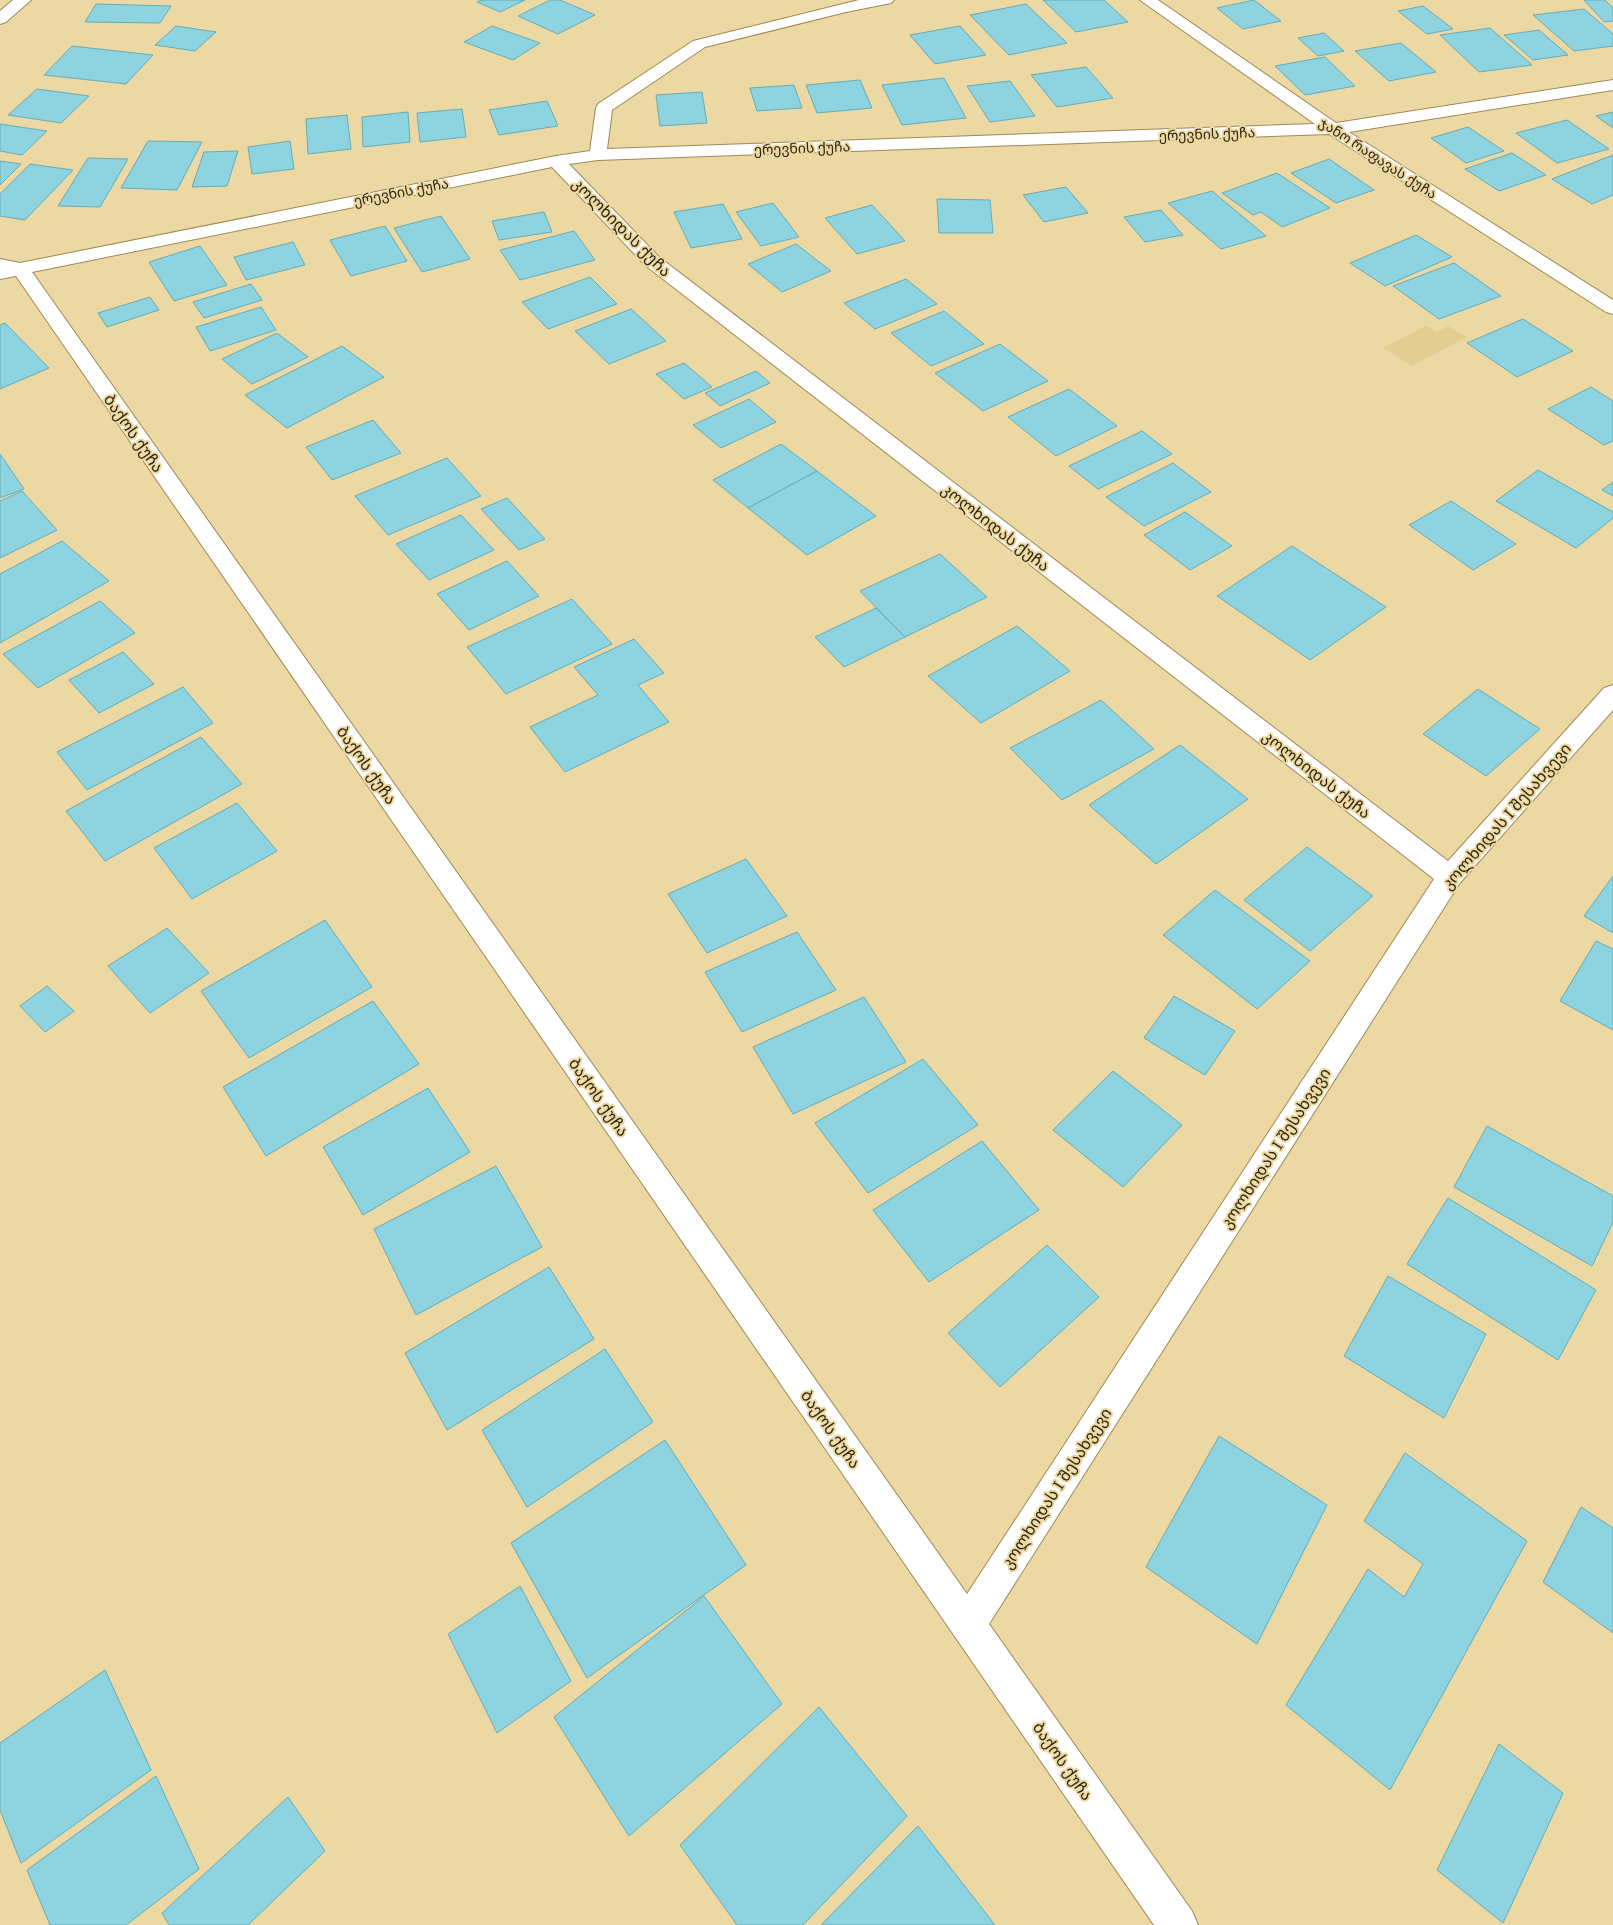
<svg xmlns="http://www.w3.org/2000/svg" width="1613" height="1925" font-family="'Source Serif 4','Noto Sans Georgian',serif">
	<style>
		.built { fill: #e4cd90 }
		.building { fill: #8dd3e0; stroke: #66acb8 }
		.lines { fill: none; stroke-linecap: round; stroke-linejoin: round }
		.minor-casing { stroke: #9d8a57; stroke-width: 2 }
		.minor { fill: #fff; fill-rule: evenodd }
		.labels { text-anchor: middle; stroke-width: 4; stroke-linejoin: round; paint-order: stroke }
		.far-street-label { font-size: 14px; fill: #2e2611; stroke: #ecd8a3 }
		.street-label { font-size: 16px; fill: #2e2611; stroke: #ecd8a3 }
	</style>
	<rect width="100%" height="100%" fill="#ecd8a3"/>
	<path class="built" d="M1426 326 1437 332 1448 326 1467 337 1412 366 1383 348Z"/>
	<g class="building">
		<path d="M481 0H525L500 12 477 2Z"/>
		<path d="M550 0H560L595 15 558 34 518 16Z"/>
		<path d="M1043 0H1104L1128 22 1076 32Z"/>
		<path d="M1254 0 1281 21 1243 29 1217 8Z"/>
		<path d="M1584 0H1605L1613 8V21L1604 22Z"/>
		<path d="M96 4 171 6 160 23 85 22Z"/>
		<path d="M1026 4 1067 43 1009 55 970 15Z"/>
		<path d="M1423 6 1453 29 1427 34 1398 11Z"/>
		<path d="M1584 9 1613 34V46L1574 51 1533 15Z"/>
		<path d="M176 26 216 32 195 51 155 45Z"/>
		<path d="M492 26 540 43 513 60 464 42Z"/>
		<path d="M960 26 986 55 935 64 910 35Z"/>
		<path d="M1490 28 1532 65 1479 72 1440 35Z"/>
		<path d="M1539 30 1568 55 1533 60 1504 35Z"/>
		<path d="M1324 33 1344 51 1318 56 1298 38Z"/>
		<path d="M1401 43 1436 72 1389 81 1355 51Z"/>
		<path d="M72 46 153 55 126 84 44 75Z"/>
		<path d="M1325 57 1355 86 1305 95 1275 66Z"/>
		<path d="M1086 67 1113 98 1057 107 1031 75Z"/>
		<path d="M944 78 966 118 902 125 882 85Z"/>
		<path d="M860 80 872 108 817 113 806 85Z"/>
		<path d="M1010 81 1035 116 990 122 967 86Z"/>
		<path d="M794 85 802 108 757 111 750 88Z"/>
		<path d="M37 89 89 96 61 123 8 115Z"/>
		<path d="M702 92 707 123 660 126 656 95Z"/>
		<path d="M547 101 558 126 499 135 489 110Z"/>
		<path d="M462 109 466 137 420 142 417 113Z"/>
		<path d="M408 112 410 142 363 147 362 117Z"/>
		<path d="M1613 112V128L1596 116Z"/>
		<path d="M347 115 351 149 308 154 306 119Z"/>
		<path d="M1567 120 1609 149 1557 163 1516 133Z"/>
		<path d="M0 124 47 131 22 155 0 151Z"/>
		<path d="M1468 127 1504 151 1466 163 1431 138Z"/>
		<path d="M148 141 202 142 177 190 121 188Z"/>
		<path d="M290 141 294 169 252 174 248 147Z"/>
		<path d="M238 151 227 186 192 187 204 152Z"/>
		<path d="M1512 153 1546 175 1499 191 1465 169Z"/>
		<path d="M1613 155V195L1592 204 1552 179Z"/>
		<path d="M88 158 128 159 100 207 58 206Z"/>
		<path d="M1329 159 1374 190 1336 203 1291 173Z"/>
		<path d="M0 161 21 164 0 185Z"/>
		<path d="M30 164 73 170 25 220 0 216V194Z"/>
		<path d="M1277 173 1330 208 1282 227 1261 212 1253 215 1222 193Z"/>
		<path d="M1066 187 1088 213 1044 222 1023 195Z"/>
		<path d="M1212 191 1266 236 1221 249 1168 203Z"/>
		<path d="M937 199 990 200 993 233H939Z"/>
		<path d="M773 203 799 237 761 246 736 212Z"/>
		<path d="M723 204 742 239 691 248 674 212Z"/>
		<path d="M872 205 905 241 857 254 825 218Z"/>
		<path d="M1161 210 1183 235 1145 242 1124 217Z"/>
		<path d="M544 212 552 232 499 240 492 221Z"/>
		<path d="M441 216 470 259 422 272 394 228Z"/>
		<path d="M385 226 407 261 351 276 330 240Z"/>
		<path d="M574 231 595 260 520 280 500 250Z"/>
		<path d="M1416 235 1452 257 1385 286 1350 263Z"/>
		<path d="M293 242 305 265 246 280 234 257Z"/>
		<path d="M796 244 831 271 782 292 748 264Z"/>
		<path d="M200 246 227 285 174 301 149 262Z"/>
		<path d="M1454 263 1501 296 1439 319 1393 286Z"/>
		<path d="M590 277 617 304 548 329 522 302Z"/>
		<path d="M906 279 937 304 875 329 844 303Z"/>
		<path d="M251 284 262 300 204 318 193 302Z"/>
		<path d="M150 297 159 310 107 327 98 313Z"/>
		<path d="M261 307 276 330 210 351 196 327Z"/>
		<path d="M631 309 666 341 609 364 575 331Z"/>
		<path d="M944 311 984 344 931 366 891 333Z"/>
		<path d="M1523 319 1573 351 1517 377 1467 343Z"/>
		<path d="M5 323 49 368 0 389V325Z"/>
		<path d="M277 333 308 357 252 384 222 359Z"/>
		<path d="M1000 344 1048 381 983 411 935 373Z"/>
		<path d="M342 346 384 377 287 428 245 395Z"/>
		<path d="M684 363 712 387 684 399 656 374Z"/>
		<path d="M756 371 770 383 720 406 705 393Z"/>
		<path d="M1591 387 1613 401V441L1604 445 1548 409Z"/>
		<path d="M1069 389 1117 426 1056 456 1008 417Z"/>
		<path d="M749 399 776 422 721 448 693 425Z"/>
		<path d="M373 420 401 453 332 480 306 447Z"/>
		<path d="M1142 431 1172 454 1098 489 1069 466Z"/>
		<path d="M781 444 817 471 748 508 713 480Z"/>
		<path d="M0 454 24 489 0 498Z"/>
		<path d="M447 458 481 496 388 535 355 496Z"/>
		<path d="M1173 463 1211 492 1144 526 1106 497Z"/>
		<path d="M1538 470 1613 512V518L1576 548 1496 501Z"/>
		<path d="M817 471 876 516 807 555 748 508Z"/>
		<path d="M1613 482V496L1602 490Z"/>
		<path d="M22 491 57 530 0 558V501Z"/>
		<path d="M507 498 545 539 519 550 481 509Z"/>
		<path d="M1451 501 1516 544 1473 570 1409 525Z"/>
		<path d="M1185 512 1232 546 1190 570 1144 535Z"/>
		<path d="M461 515 494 550 429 580 396 544Z"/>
		<path d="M62 541 109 581 0 643V574Z"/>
		<path d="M1292 546 1386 607 1310 660 1217 596Z"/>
		<path d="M940 554 987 597 905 637 860 591Z"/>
		<path d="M507 561 539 596 469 630 437 594Z"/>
		<path d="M572 599 612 644 506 694 467 647Z"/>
		<path d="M100 601 135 633 38 688 3 654Z"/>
		<path d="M876 608 905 637 844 667 815 637Z"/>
		<path d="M1017 626 1070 671 981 723 928 676Z"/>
		<path d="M634 639 664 673 638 685 669 722 565 772 530 727 598 695 574 667Z"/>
		<path d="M123 652 154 684 99 713 69 680Z"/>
		<path d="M183 687 213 723 87 790 57 752Z"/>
		<path d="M1478 689 1540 729 1486 776 1423 734Z"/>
		<path d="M1101 700 1154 749 1062 800 1010 748Z"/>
		<path d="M201 737 242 784 105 861 66 811Z"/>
		<path d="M1180 745 1248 799 1156 864 1089 805Z"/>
		<path d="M237 803 277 851 192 899 154 848Z"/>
		<path d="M1307 847 1373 896 1310 951 1244 900Z"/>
		<path d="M746 859 787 916 707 953 668 894Z"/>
		<path d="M1613 876V933L1584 916Z"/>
		<path d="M1215 890 1310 961 1257 1009 1163 935Z"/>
		<path d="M325 920 372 987 249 1058 201 991Z"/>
		<path d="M167 928 209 973 150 1013 108 966Z"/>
		<path d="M797 932 836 990 742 1032 705 972Z"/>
		<path d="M1596 941 1613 949V1030L1560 1001Z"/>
		<path d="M47 986 74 1011 45 1032 20 1006Z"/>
		<path d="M1174 996 1235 1031 1205 1075 1144 1038Z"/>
		<path d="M864 997 906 1062 793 1114 753 1047Z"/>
		<path d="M373 1001 419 1064 266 1156 223 1087Z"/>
		<path d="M923 1059 978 1125 868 1193 815 1123Z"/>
		<path d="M1113 1071 1182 1125 1123 1187 1053 1130Z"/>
		<path d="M428 1088 470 1152 363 1215 323 1147Z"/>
		<path d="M1487 1126 1613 1196V1222L1592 1266 1454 1187Z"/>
		<path d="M982 1141 1039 1210 929 1282 873 1210Z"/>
		<path d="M496 1166 542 1247 416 1315 374 1229Z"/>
		<path d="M1448 1198 1596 1290 1558 1360 1407 1264Z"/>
		<path d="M1047 1245 1099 1297 1000 1387 948 1333Z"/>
		<path d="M549 1267 594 1339 447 1430 405 1353Z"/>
		<path d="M1388 1276 1486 1334 1444 1418 1344 1356Z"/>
		<path d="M605 1349 653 1422 527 1507 482 1430Z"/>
		<path d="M1219 1436 1327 1505 1257 1644 1146 1567Z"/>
		<path d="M665 1440 746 1565 587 1678 511 1543Z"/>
		<path d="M1405 1453 1527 1541 1390 1790 1286 1705 1368 1569 1404 1597 1423 1564 1364 1521Z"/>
		<path d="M1581 1507 1613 1528V1633L1543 1582Z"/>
		<path d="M520 1586 571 1681 497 1733 448 1634Z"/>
		<path d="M704 1596 782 1704 629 1836 554 1717Z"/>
		<path d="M105 1670 151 1770 21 1863 0 1810V1743Z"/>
		<path d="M819 1707 907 1816 803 1925H737L680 1845Z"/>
		<path d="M1499 1744 1563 1793 1503 1923 1437 1870Z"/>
		<path d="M156 1776 199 1869 126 1925H50L27 1870Z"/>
		<path d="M288 1797 325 1851 248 1925H169L162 1913Z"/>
		<path d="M918 1826 995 1925H821Z"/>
	</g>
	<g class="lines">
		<g class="minor-casing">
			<g id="minor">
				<path d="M13 0H31L6 22 0 24V11Z"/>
				<path d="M859 0H894L891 3 846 12 705 47 612 110 607 149 1315 124 1140 0H1158L1336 123 1613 80V90L1349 132 1613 300V314L1606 312 1329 134 598 160 569 164 659 257 1448 861 1604 688 1613 685V710L1459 884 989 1624 1192 1911 1198 1925H1154L16 276 0 279V259L20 263 556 156 590 151 596 108 598 104 693 41ZM552 167 645 265 1434 879 967 1594 32 272Z"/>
			</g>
		</g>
		<use href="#minor" class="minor"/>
	</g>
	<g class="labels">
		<g class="far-street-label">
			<text transform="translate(1207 134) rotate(-2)" y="5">ერევნის ქუჩა</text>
			<text transform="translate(802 148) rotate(-2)" y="5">ერევნის ქუჩა</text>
			<text transform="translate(1378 158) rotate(33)" y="5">ჯანო რაფავას ქუჩა</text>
			<text transform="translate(401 192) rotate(-11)" y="5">ერევნის ქუჩა</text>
		</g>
		<g class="street-label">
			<text transform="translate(622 227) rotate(45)" y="6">კოლხიდას ქუჩა</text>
			<text transform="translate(134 433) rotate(55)" y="6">ბაქოს ქუჩა</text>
			<text transform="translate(996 527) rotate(38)" y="6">კოლხიდას ქუჩა</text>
			<text transform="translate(367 765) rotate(55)" y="6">ბაქოს ქუჩა</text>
			<text transform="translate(1317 774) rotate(38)" y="6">კოლხიდას ქუჩა</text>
			<text transform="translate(1506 816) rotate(-49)" y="6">კოლხიდას I შესახვევი</text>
			<text transform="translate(599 1097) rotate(55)" y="6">ბაქოს ქუჩა</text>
			<text transform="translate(1275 1148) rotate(-57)" y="6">კოლხიდას I შესახვევი</text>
			<text transform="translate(831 1429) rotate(55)" y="6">ბაქოს ქუჩა</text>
			<text transform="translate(1056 1488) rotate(-57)" y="6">კოლხიდას I შესახვევი</text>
			<text transform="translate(1063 1761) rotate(55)" y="6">ბაქოს ქუჩა</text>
		</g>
	</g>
</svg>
